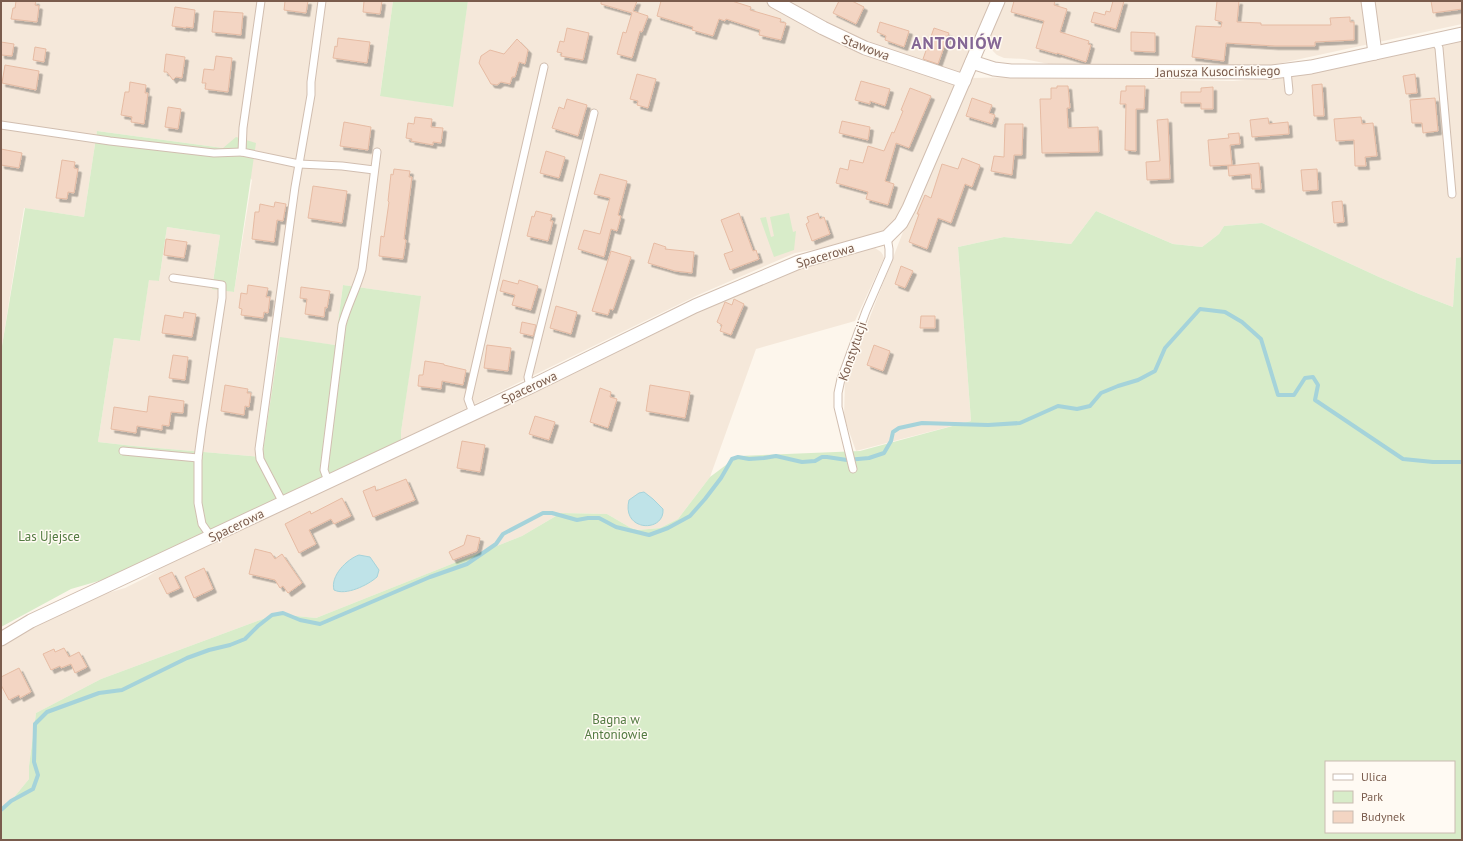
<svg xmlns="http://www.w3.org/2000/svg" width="1463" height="841" font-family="'PT Sans',sans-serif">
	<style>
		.residential { fill: #f5e8da }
		.green { fill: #d8ecc9; fill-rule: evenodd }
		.water { fill: #bfe3e8; stroke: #a5d3da }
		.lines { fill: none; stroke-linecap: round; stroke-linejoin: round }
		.stream { stroke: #a5d3da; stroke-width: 4 }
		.building { fill: #f3d5c3; stroke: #e6bba3; filter: url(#shadow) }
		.service-casing { stroke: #d1beb0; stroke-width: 9 }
		.minor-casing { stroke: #d1beb0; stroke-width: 15 }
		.service { stroke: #fff; stroke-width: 7 }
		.minor { stroke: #fff; stroke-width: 13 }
		.labels { text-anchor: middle; stroke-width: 3; stroke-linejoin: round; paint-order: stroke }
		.street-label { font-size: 13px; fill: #7a5c4d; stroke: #fffaf3 }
		.park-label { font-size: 13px; fill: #537a41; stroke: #fffaf3 }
		.district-label { font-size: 17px; font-weight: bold; letter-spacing: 1px; fill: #846695; stroke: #fffaf3 }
	</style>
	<defs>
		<filter id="shadow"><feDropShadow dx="3.5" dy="3.5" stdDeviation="0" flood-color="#0004"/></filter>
	</defs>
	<rect width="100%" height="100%" fill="#fdf6ec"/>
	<g class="residential">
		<path d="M1 1H393L380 95 452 107 468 1H992L904 205 897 220 885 231 839 245 795 253 698 295 401 440V432L420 296 343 285 335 345 280 338 262 457 134 446 98 442 114 338 140 341 149 279 159 281 167 227 220 235 212 288 234 292 252 180 223 148 97 131 84 217 24 208 1 352Z"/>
		<path d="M1004 1H1462V24L1263 67 1054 65 1024 59 1004 58 997 55 992 50 990 46V37Z"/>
		<path d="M1462 40V257L1456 258 1453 307 1419 294 1379 277 1262 223 1224 226 1219 234 1202 247 1173 244 1096 211 1071 244 1004 237 958 247 971 421 856 451 844 417 845 381 903 232 911 219 972 78 1023 77 1233 81 1293 76 1374 60Z"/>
		<path d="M875 248 881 252 883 255 884 258 855 321 756 349 710 477 678 519 660 528 638 530 631 528 607 514 561 513 522 536 316 618 276 614 101 679 36 713 29 766V779L1 813V646L3 645 46 621 104 594 125 588 147 577 169 563 614 354 697 312 795 269 821 261Z"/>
	</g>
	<g class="green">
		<path d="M393 1H468L453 107 380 96Z"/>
		<path d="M97 131 223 148 236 137 256 143 234 292 212 289 220 235 167 227 159 281 149 280 140 341 114 338 98 442 134 446 262 457 280 337 335 345 343 285 421 296 401 432V440L286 495 109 578 71 589 1 627V352L25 208 84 217Z"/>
		<path d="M1096 211 1173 244 1202 247 1219 234 1224 226 1262 223 1379 277 1419 294 1453 307 1456 258 1462 257V840H1V813L29 779V766L36 713 101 679 276 614 316 618 522 536 561 513 607 514 631 528 638 530 660 528 678 519 710 477 738 456 860 451 971 421 958 247 1004 237 1071 244ZM1326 762H1454V832H1326Z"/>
		<path d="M789 213 793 232 796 231 794 250 774 257 760 218 766 217 771 237 774 236 770 217Z"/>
	</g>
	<g class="water">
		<path d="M644 492 653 499 663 509C665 533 621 532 629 500L639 493Z"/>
		<path d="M359 555 370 557 379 570 377 577C368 585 346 596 334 590 330 576 347 559 359 555Z"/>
	</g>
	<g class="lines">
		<path class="stream" d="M1 810 11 801 33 789 38 775 34 762 35 724 47 712 99 693 122 690 187 658 209 650 230 645 245 639 258 626 272 615 283 613 300 620 320 624 430 577 467 564 496 544 503 534 543 513H552L577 520 588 518H599L616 527 649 535 668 528 690 516 705 499 721 478 732 459 738 457 749 459 764 458 776 456 802 462 815 461 822 457H827L847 460 869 458 884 453 891 441 893 432 899 428 922 423 988 425 1020 423 1058 406 1077 409 1090 406 1101 393 1118 386 1138 380 1155 371 1165 348 1200 309 1225 312 1242 322 1261 339 1278 395H1294L1305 378 1313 377 1318 385 1315 400 1403 459 1433 462H1462"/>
	</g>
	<g class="building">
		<path d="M16 1H36L35 5 39 6 37 22 11 19 13 8H15Z"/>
		<path d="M285 1H308L306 13 284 10Z"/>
		<path d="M364 1H382L380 14 363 12Z"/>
		<path d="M601 1H637L633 11 648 16 642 32 640 31 632 58 617 54 623 32 626 33 632 13 601 4Z"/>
		<path d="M661 1H732L751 7 750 10 781 19 780 22 786 23 781 40 759 35 760 30 726 19 725 21 719 19 713 36 692 30 693 27 657 16Z"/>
		<path d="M839 1H852L864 7 856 24 833 13Z"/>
		<path d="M1014 1H1055L1054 5 1067 9 1060 32 1089 41 1088 44 1091 45 1086 62 1057 53V54L1036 48 1044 21 1011 12Z"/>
		<path d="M1113 1H1124L1116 29 1091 22 1094 12 1105 15 1106 11 1110 12Z"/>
		<path d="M1217 1H1239L1237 22 1261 23V25H1331L1330 18 1350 17V22H1354V40L1315 42V46H1275L1226 43 1224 61 1192 57 1196 26 1221 27 1222 22 1215 20Z"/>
		<path d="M1431 1H1462V9L1433 13Z"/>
		<path d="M175 7 195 10 193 28 186 27V28L172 26Z"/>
		<path d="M214 11 243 13 241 35 212 32Z"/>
		<path d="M880 22 909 31 904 47 885 40 886 36 877 32Z"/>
		<path d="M567 28 589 33 583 60 561 56 562 53 557 52 560 41 564 42Z"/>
		<path d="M934 28 949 33 938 64 923 59Z"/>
		<path d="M1131 32 1155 33V52L1131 51Z"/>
		<path d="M338 38 370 42 367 63 333 58 335 46 337 47Z"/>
		<path d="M517 39 528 50 525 64 519 62 515 77H512L510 84 501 82 497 85 491 84 479 63 481 56 490 50 504 54Z"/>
		<path d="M1 42 14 44 12 56 1 55Z"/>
		<path d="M35 47 46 49 44 62 33 60Z"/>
		<path d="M166 54 185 57 182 78 176 77 173 80 167 72H164Z"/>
		<path d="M216 56 232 58 228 92 205 89 206 83H202L204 69 214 70Z"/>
		<path d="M5 65 39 71 36 90 2 83Z"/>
		<path d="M637 74 656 79 648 108 637 105 638 101 630 99Z"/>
		<path d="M1415 74 1417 93 1406 94 1403 76Z"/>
		<path d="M861 81 890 89 885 106 870 101V104L855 100Z"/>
		<path d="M130 82 146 85 145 93H148L144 124 131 122 132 117 121 115 125 92H129Z"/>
		<path d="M1322 84 1324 116H1314L1312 85Z"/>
		<path d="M1057 86H1068L1070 108H1067L1068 128 1098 127 1099 152 1042 153 1040 99H1051V88H1057Z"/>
		<path d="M1126 86H1145L1144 109H1136V151L1125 150 1126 104H1120L1121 91H1126Z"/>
		<path d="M1213 87V109H1201V103H1181V92H1201V88Z"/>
		<path d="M910 88 931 96 909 148 896 143 885 181 894 184 888 205 866 199 868 192 836 183 840 168 848 170 850 160 863 163 868 146 884 151 892 132 894 133 903 111 901 110Z"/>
		<path d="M972 98 992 105 989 113 995 115 992 124 966 116Z"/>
		<path d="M1435 98 1438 131 1423 133 1422 123H1412L1410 100Z"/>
		<path d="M567 99 587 105 578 136 552 128 559 107 564 109Z"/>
		<path d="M168 107 181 109 178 129 165 127Z"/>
		<path d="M415 117 432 119 431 127 443 128 441 143 433 142V145L411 141 412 139 406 138 408 123 414 124Z"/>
		<path d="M1361 117 1362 124 1373 123 1377 156 1365 157 1366 166H1355L1354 140 1336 141 1334 119Z"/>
		<path d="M1268 118 1269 124 1288 122 1289 134 1252 137 1250 120Z"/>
		<path d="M1168 119 1170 179 1147 180 1146 162 1160 161 1157 120Z"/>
		<path d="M842 121 870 127 868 140 839 133Z"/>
		<path d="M344 122 371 127 368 150 340 146Z"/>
		<path d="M1005 124H1023L1022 155H1014L1012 175 991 171 994 156 1004 157Z"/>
		<path d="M1239 133 1240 144 1230 145 1232 165 1210 166 1208 140 1229 138 1228 134Z"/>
		<path d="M1 149 22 153 19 168 1 165Z"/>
		<path d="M546 151 565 157 559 178 540 173Z"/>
		<path d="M962 158 980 165 972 187 965 184 951 223 938 218 927 249 909 242 919 214H917L925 195 931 198 942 164 958 169Z"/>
		<path d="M62 160 75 162 74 168 78 169 74 193 68 192 67 199 56 198Z"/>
		<path d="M1259 163 1261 189H1252L1251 174 1229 176 1228 166Z"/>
		<path d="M394 169 410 171 409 177H412L404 239 406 240 403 259 379 256 381 236 384 237 389 202 388 201 391 174 393 175Z"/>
		<path d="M1317 169 1318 190 1303 191 1301 170Z"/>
		<path d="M600 174 627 181 618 215 621 216 617 231 611 229 604 257 578 249 584 230 600 234 610 198 594 194Z"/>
		<path d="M313 186 347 191 342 223 308 218Z"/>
		<path d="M1342 201 1344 222 1334 223 1332 202Z"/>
		<path d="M275 202 286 204 283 221 277 220 274 242 252 239 255 212H259L260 204 274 207Z"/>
		<path d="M536 211 552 215 550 221H553L548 241 527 236 532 216 534 217Z"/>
		<path d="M739 213 753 251 756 250 759 259 730 270 724 254 733 251 721 220Z"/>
		<path d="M818 213 820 219 824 217 830 234 812 241 806 224 809 222 807 217Z"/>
		<path d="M166 239 187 242 184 258 164 255Z"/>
		<path d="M654 243 666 247 665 249 694 252 692 273 675 271 648 263Z"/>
		<path d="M611 251 631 257 613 310 610 309 608 315 592 311Z"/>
		<path d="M901 266 913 271 905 288 895 284Z"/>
		<path d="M503 280 518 284 519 280 538 286 531 310 512 305 515 295 500 291Z"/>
		<path d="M248 285 268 288 266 297H270L268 313 264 312 263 318 241 315 242 309 239 308 241 293 247 294Z"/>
		<path d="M301 287 330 291 327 308 325 307 324 317 305 314 307 299 300 298Z"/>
		<path d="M734 299 744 304 731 335 720 331 722 325 717 322 725 302 732 305Z"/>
		<path d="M556 306 577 312 571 334 550 328Z"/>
		<path d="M184 312 196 314 192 337 162 333 165 315 183 318Z"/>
		<path d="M921 316H935V328H920Z"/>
		<path d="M522 322 536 325 533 336 520 333Z"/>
		<path d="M487 345 511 348 508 371 484 368Z"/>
		<path d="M874 345 890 351 883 371 867 365Z"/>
		<path d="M173 355 188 357 185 380 169 378Z"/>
		<path d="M425 361 444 364V365L466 370 463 385 442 381 441 389 418 386 419 375H423Z"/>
		<path d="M225 385 248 389 247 393H251L249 407 245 406 244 415 221 411Z"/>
		<path d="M650 385 690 392 685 418 646 411Z"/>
		<path d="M600 388 611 392 610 397 617 399 608 428 590 422Z"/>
		<path d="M149 396 184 401 183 413 171 412 169 426 162 425V430L137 426 136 433 111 429 114 407 147 412Z"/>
		<path d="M535 416 555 422 549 440 529 434Z"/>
		<path d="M462 441 485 445 480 472 457 468Z"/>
		<path d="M406 479 415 500 373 517 363 491 375 486 376 491Z"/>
		<path d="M342 498 351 516 334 524 331 519 309 530 316 544 299 553 285 524 310 511 311 514Z"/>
		<path d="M467 535 480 538 477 551 453 560 449 552 464 545Z"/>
		<path d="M255 549 271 553 275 559 282 554 302 583 288 593 283 586 280 588 275 580 249 574Z"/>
		<path d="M204 568 213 589 194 598 185 577Z"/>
		<path d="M172 572 180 588 167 594 159 578Z"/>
		<path d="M64 648 69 657 79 652 87 667 75 673 71 664 61 668 60 666 51 670 43 654 54 649 55 652Z"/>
		<path d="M19 668 31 692 20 698 19 695 9 700 1 685V677Z"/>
	</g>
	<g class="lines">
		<g class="service-casing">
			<g id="service">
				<path d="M261 1 243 128 242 152 299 164 342 166 374 170"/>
				<path d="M1435 40 1439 48 1452 194"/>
				<path d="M1287 71 1289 91"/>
				<path d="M1 125 110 141 214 153 242 152"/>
				<path d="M173 278 222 285V298L202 428 198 458V503L202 524 211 537"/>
				<path d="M530 387 528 377 594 113"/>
				<path d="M473 413 468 399 544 67"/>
				<path d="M123 451 198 458"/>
				<path d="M853 469 838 407V393L841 379 866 311 889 258V249L887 237"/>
				<path d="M328 481 324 470 342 325C347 306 357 288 362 269L377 152"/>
				<path d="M283 503 260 459 259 449 295 187 311 95V82L322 1"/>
			</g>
		</g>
		<g class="minor-casing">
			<g id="minor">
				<path d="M774 1 823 28 865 48 964 81"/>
				<path d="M1368 1 1375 53"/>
				<path d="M972 62 994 69 1011 71 1272 72 1311 67 1462 34"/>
				<path d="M1 639 31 621 530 387 695 306 799 262 887 237 901 223 909 208 998 1"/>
			</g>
		</g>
		<use href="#service" class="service"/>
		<use href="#minor" class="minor"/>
	</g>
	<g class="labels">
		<g class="street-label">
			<text transform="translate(866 47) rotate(21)" y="5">Stawowa</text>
			<text transform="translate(1218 71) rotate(-1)" y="5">Janusza Kusocińskiego</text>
			<text transform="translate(825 255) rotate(-16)" y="5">Spacerowa</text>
			<text transform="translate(852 351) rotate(-71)" y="5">Konstytucji</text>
			<text transform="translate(529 387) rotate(-25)" y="5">Spacerowa</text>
			<text transform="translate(236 525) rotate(-26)" y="5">Spacerowa</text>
		</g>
		<g class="park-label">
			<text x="49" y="541">Las Ujejsce</text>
			<text x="616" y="724">Bagna w<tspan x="616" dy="15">Antoniowie</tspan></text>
		</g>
		<g class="district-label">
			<text x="957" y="49">ANTONIÓW</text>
		</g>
	</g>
	<rect width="1463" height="841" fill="none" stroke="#7a5c4d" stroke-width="4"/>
	<rect x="1325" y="761" width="130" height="72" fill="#fffaf3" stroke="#cabbb1"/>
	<rect x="1333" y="774" width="20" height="6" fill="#ffffff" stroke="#cabbb1"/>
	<text x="1361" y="781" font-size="12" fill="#7a5c4d">Ulica</text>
	<rect x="1333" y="791" width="20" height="12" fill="#d8ecc9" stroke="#cabbb1"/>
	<text x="1361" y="801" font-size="12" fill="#7a5c4d">Park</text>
	<rect x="1333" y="811" width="20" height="12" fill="#f3d5c3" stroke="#cabbb1"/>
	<text x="1361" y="821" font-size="12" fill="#7a5c4d">Budynek</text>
</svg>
